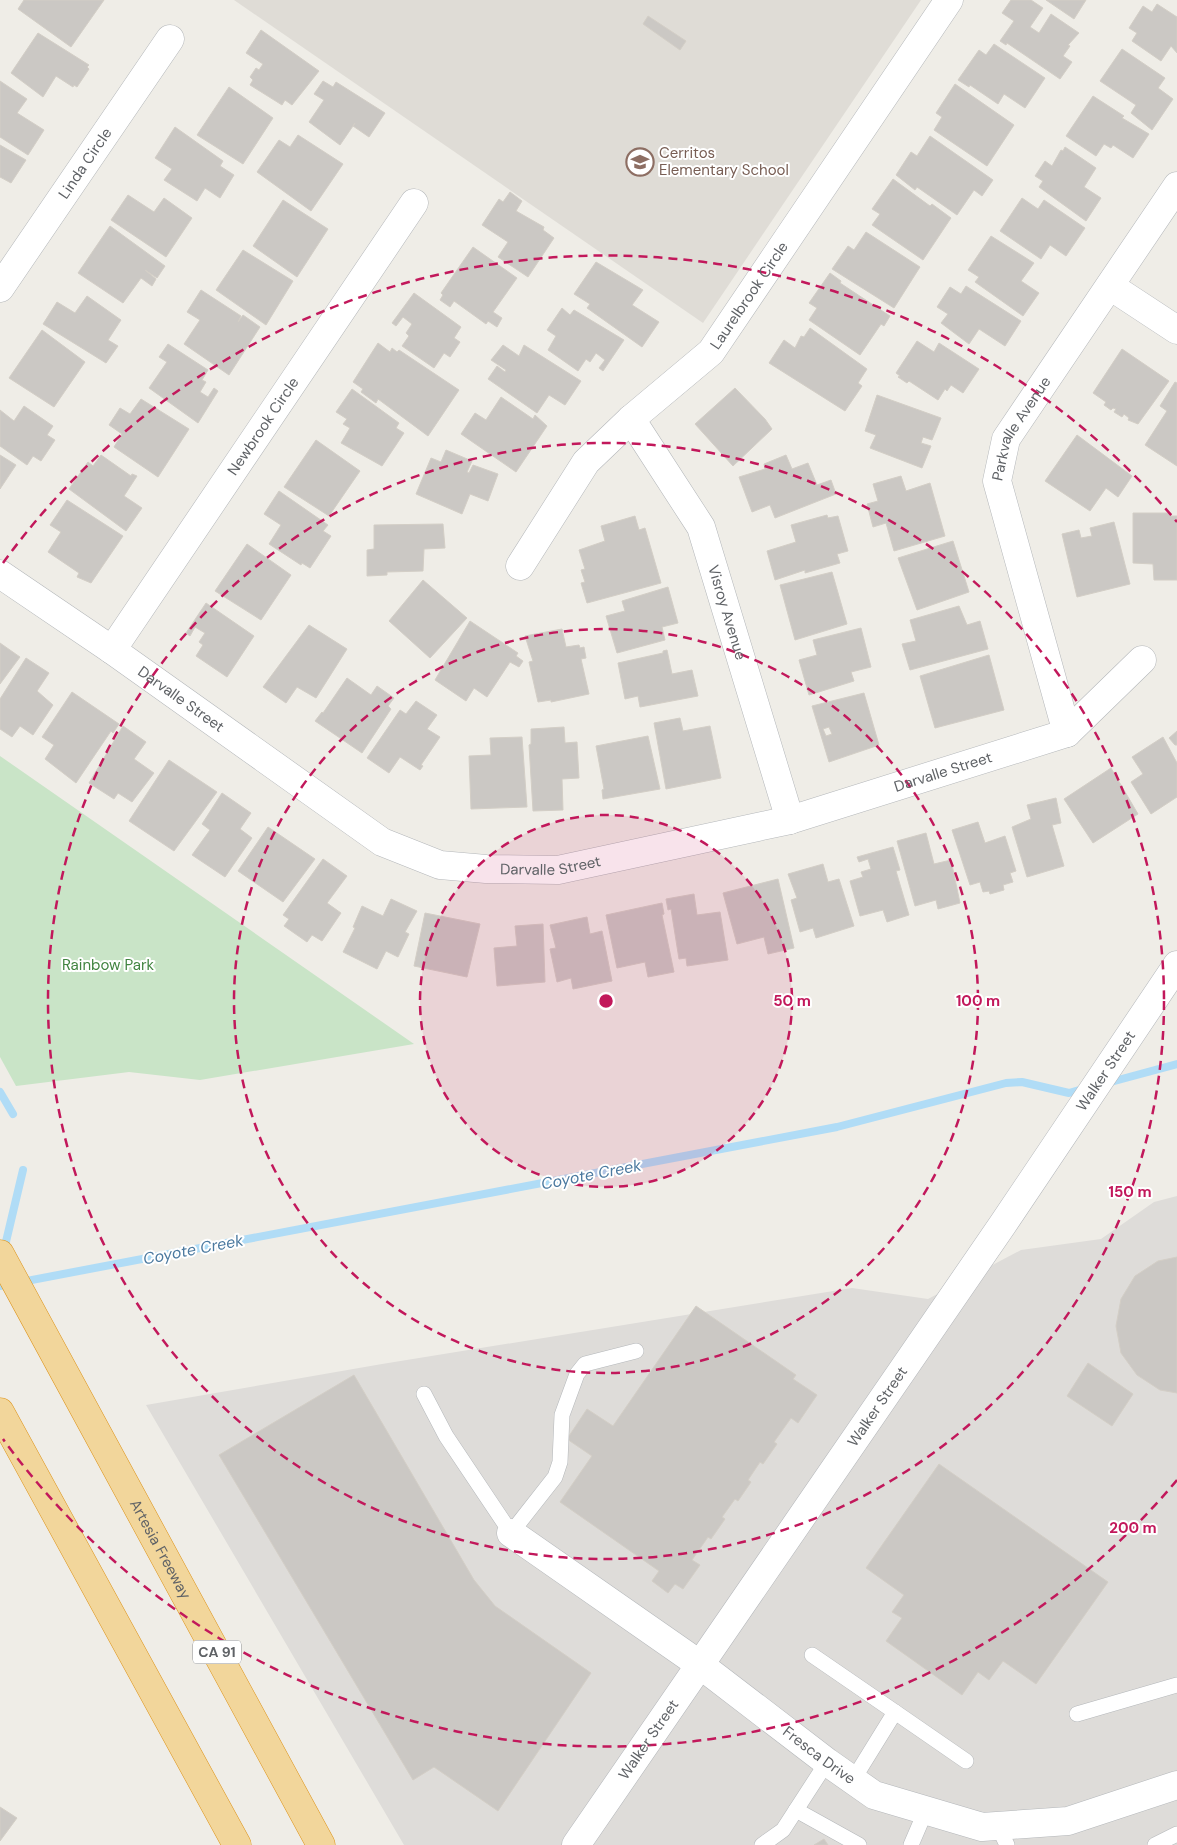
<svg xmlns="http://www.w3.org/2000/svg" width="1177" height="1845" font-family="'DM Sans',sans-serif">
	<style>
		.industrial { fill: #dedcd9 }
		.education { fill: #dfdcd6 }
		.green { fill: #c9e4c7 }
		.lines { fill: none; stroke-linecap: round; stroke-linejoin: round }
		.stream { stroke: #b0dcf6; stroke-width: 8 }
		.building { fill: #cbc8c4; stroke: #d3cec6; fill-rule: evenodd }
		.service-casing { stroke: #b4b7ba; stroke-width: 16 }
		.minor-casing { stroke: #b4b7ba; stroke-width: 29 }
		.secondary-casing { stroke: #b3b6ba; stroke-width: 29 }
		.motorway-casing { stroke: #dd9319; stroke-width: 29 }
		.service { stroke: #fff; stroke-width: 15 }
		.minor { stroke: #fff; stroke-width: 28 }
		.secondary { stroke: #fff; stroke-width: 28 }
		.motorway { stroke: #f2d69b; stroke-width: 28 }
		.ring { fill: none; stroke: #c2185b; stroke-width: 2.5; stroke-dasharray: 9 6 }
		.labels { text-anchor: middle; stroke-width: 4; stroke-linejoin: round; paint-order: stroke }
		.shield { fill: #fff; stroke: #8f9194; stroke-width: 1 }
		.shield-label { font-size: 14px; font-weight: bold; fill: #5f6266 }
		.education-label { font-size: 15px; fill: #785e54; stroke: #fff; text-anchor: start }
		.street-label { font-size: 15px; fill: #5f6266; stroke: #fff }
		.park-label { font-size: 15px; fill: #418440; stroke: #fff }
		.water-label { font-size: 16px; font-style: italic; fill: #4b799f; stroke: #fff }
		.centre { fill: #c2185b; stroke: #fff; stroke-width: 2.5 }
		.ring-label { font-size: 15px; text-anchor: middle; font-weight: bold; fill: #c2185b; stroke: #fff; stroke-width: 4; stroke-linejoin: round; paint-order: stroke }
	</style>
	<rect width="100%" height="100%" fill="#efede7"/>
	<path class="industrial" d="M1177 1196V1845H404L146 1405 382 1364 852 1288 928 1299 1021 1250 1101 1239 1154 1202Z"/>
	<path class="education" d="M234 0H921L703 323Z"/>
	<path class="green" d="M0 756 414 1044 200 1080 129 1072 16 1086 0 1057Z"/>
	<g class="lines">
		<g class="stream">
			<path d="M1107 1083 1177 1064"/>
			<path d="M0 1092 13 1114"/>
			<path d="M4 1250 23 1170"/>
			<path d="M0 1286 837 1127 1006 1083 1022 1082 1069 1093 1086 1088"/>
		</g>
	</g>
	<g class="building">
		<path d="M24 0H104L71 47 18 9Z"/>
		<path d="M1011 0H1031L1043 8 1030 27 1039 33 1051 14 1079 33 1068 45 1070 46 1063 56 1072 62 1060 79 1007 43 1006 45 1000 41 1014 21 1002 13Z"/>
		<path d="M1046 0H1086L1074 19Z"/>
		<path d="M1157 4 1177 17V53L1171 46 1161 61 1132 41 1137 33 1129 28 1143 6 1152 12Z"/>
		<path d="M648 16 686 41 680 50 643 24Z"/>
		<path d="M261 30 319 71 292 105 285 100 282 105 250 85 253 80 250 77 256 68 259 70 263 64 246 53Z"/>
		<path d="M38 33 89 65 87 67 89 69 77 87 74 85 73 87 56 76 43 97 11 73Z"/>
		<path d="M994 44 1045 78 1025 108 1004 94 998 104 970 85 969 87 958 80 979 50 986 55Z"/>
		<path d="M1122 49 1165 78 1158 88 1173 99 1152 130 1131 113 1136 105 1100 81Z"/>
		<path d="M0 81 27 99 17 113 44 130 28 155 0 137Z"/>
		<path d="M323 81 333 87 336 82 385 113 369 137 353 126 355 123 340 145 309 122 324 100 314 94Z"/>
		<path d="M955 84 1014 125 987 166 934 130 942 117 936 113Z"/>
		<path d="M229 87 273 118 243 164 197 135Z"/>
		<path d="M1093 96 1124 116 1122 118 1149 134 1133 158 1113 145 1111 148 1104 144 1096 156 1066 136Z"/>
		<path d="M175 127 223 161 220 166 234 175 220 198 205 188 197 201 164 180 172 169 155 158Z"/>
		<path d="M298 135 343 164 311 211 257 172 279 140 290 147Z"/>
		<path d="M930 136 993 180 982 196 974 190 957 215 917 187 915 190 896 175 911 152 917 156Z"/>
		<path d="M0 145 26 160 11 183 0 177Z"/>
		<path d="M1065 147 1096 168 1084 187 1101 198 1086 221 1039 187 1043 181 1035 176 1045 161 1052 166 1061 150 1063 151Z"/>
		<path d="M893 179 930 206 932 204 951 218 923 260 872 225 880 214 872 209Z"/>
		<path d="M510 192 522 201 516 211 544 227 543 230 554 238 528 277 498 257 508 242 482 225 499 199 503 202Z"/>
		<path d="M128 195 154 212 164 198 192 218 166 257 111 220Z"/>
		<path d="M1022 198 1038 209 1044 200 1085 228 1066 256 1050 245 1041 259 1000 231Z"/>
		<path d="M283 200 328 229 297 277 253 246Z"/>
		<path d="M110 226 165 266 157 278 145 270 156 279 152 286 141 278 123 303 78 273Z"/>
		<path d="M866 232 920 267 894 308 832 269 848 246 854 250Z"/>
		<path d="M991 236 1034 263 1021 281 1039 293 1023 316 975 282 979 277 968 270Z"/>
		<path d="M473 247 517 278 493 312 502 318 497 327 488 321 486 324 454 301 450 307 440 300 443 295 441 293Z"/>
		<path d="M243 250 293 281 266 325 216 290Z"/>
		<path d="M596 262 643 290 632 305 659 322 642 347 587 308 590 304 574 294Z"/>
		<path d="M830 273 841 281 840 283 890 316 884 326 881 324 860 355 809 320 817 308 809 303Z"/>
		<path d="M966 286 1021 321 1005 346 979 329 969 344 941 323 948 314 937 307 950 287 961 294Z"/>
		<path d="M201 290 241 316 238 322 243 315 260 327 229 375 184 344 200 320 187 312Z"/>
		<path d="M414 293 461 327 454 338 460 342 450 357 444 353 434 368 402 346 409 336 406 333 412 324 403 317 396 326 392 323Z"/>
		<path d="M87 296 121 320 108 340 118 346 106 363 43 324 57 302 75 313Z"/>
		<path d="M562 308 570 315 574 310 624 340 603 371 599 368 605 360 596 353 590 362 586 359 578 371 548 350 556 336 547 330Z"/>
		<path d="M810 328 867 369 858 383 862 386 845 411 769 363 784 340 795 348 801 336 804 337Z"/>
		<path d="M42 330 85 362 54 407 9 378Z"/>
		<path d="M917 341 934 352 939 343 979 369 963 393 951 385 947 391 945 389 938 400 909 381 907 383 898 377 900 376 896 373Z"/>
		<path d="M378 343 390 352 392 348 397 352 399 350 459 390 428 436 378 399 376 403 361 392 363 389 353 382Z"/>
		<path d="M168 344 208 370 202 380 206 382 200 392 208 397 214 388 218 391 198 423 149 388 167 362 159 357Z"/>
		<path d="M503 345 519 356 524 345 581 381 565 405 549 395 537 413 488 379 497 366 505 372 506 370 491 360Z"/>
		<path d="M1122 349 1169 381 1138 424 1128 420 1129 418 1124 414 1122 417 1114 412 1116 409 1113 408 1111 410 1104 405 1106 402 1093 393Z"/>
		<path d="M1175 382 1177 383V466L1145 445 1167 411 1160 406Z"/>
		<path d="M735 388 765 419 772 429 733 466 695 424Z"/>
		<path d="M352 389 399 423 396 428 404 433 382 466 341 443 350 428 343 424 347 419 336 412Z"/>
		<path d="M877 395 941 418 932 440 923 437 921 443 931 446 922 468 870 448 876 435 865 431Z"/>
		<path d="M501 397 533 419 535 415 547 426 516 472 461 434 475 413 486 420Z"/>
		<path d="M141 399 189 429 158 477 114 447 122 434 109 425 120 408 130 414Z"/>
		<path d="M24 406 53 426 47 435 55 440 41 461 33 456 27 465 0 446V410L14 421Z"/>
		<path d="M1077 435 1132 476 1118 497 1106 488 1090 511 1045 481Z"/>
		<path d="M316 440 360 471 329 516 284 487Z"/>
		<path d="M446 450 472 461 467 472 469 473 473 465 498 474 488 501 470 494 462 514 416 494 431 458 441 462Z"/>
		<path d="M0 455 16 465 0 489Z"/>
		<path d="M101 455 131 476 132 474 137 476 124 496 142 508 126 531 69 489 88 462 93 466Z"/>
		<path d="M786 455 792 469 808 463 817 485 831 480 836 494 775 518 770 505 752 512 739 477 765 469 764 464Z"/>
		<path d="M901 476 906 491 930 483 945 536 894 551 886 523 873 527 867 504 878 501 873 484Z"/>
		<path d="M279 491 328 525 323 531 331 536 310 568 302 563 301 565 269 544 281 525 264 514Z"/>
		<path d="M67 500 123 536 91 583 77 577 79 573 48 552 61 532 50 525Z"/>
		<path d="M1133 513H1171V516H1177V580H1154L1153 564 1133 563Z"/>
		<path d="M827 515 828 518 838 516 848 551 837 554 840 563 805 573V570L775 580 767 551 796 542 791 525Z"/>
		<path d="M635 516 639 530 645 528 661 583 587 603 581 583 585 582 581 570 585 569 579 550 605 541 601 526Z"/>
		<path d="M1114 522 1130 584 1077 597 1062 534 1079 530 1081 538 1092 536 1090 528Z"/>
		<path d="M443 524 445 548 424 549 423 571 387 572V575L367 576V550L374 549V525Z"/>
		<path d="M953 541 969 592 917 610 898 558Z"/>
		<path d="M247 544 291 575 261 620 215 591Z"/>
		<path d="M832 572 847 624 795 640 780 585Z"/>
		<path d="M423 580 467 618 430 658 389 621Z"/>
		<path d="M668 587 678 623 662 627 665 640 617 653 606 616 625 611 622 601Z"/>
		<path d="M206 603 254 636 227 677 196 656 203 645 199 642 205 633 195 627 190 636 186 633Z"/>
		<path d="M959 606 967 625 980 621 988 649 910 670 902 644 916 641 910 620Z"/>
		<path d="M470 621 518 653 516 656 523 661 519 667 510 662 487 697 474 688 466 701 435 680Z"/>
		<path d="M309 625 347 649 316 698 297 687 286 703 263 687Z"/>
		<path d="M861 628 871 667 851 672 854 681 809 695 799 660 817 655 813 640Z"/>
		<path d="M562 629 566 647 579 645 580 648 584 647 586 658 581 659 589 694 551 702V700L538 702 529 662 533 661 525 636Z"/>
		<path d="M0 643 20 657 0 684Z"/>
		<path d="M667 650 672 674 692 670 698 696 640 707 638 696 625 699 618 663 663 653V651Z"/>
		<path d="M989 655 1004 710 935 728 920 676Z"/>
		<path d="M26 658 49 673 37 691 53 705 33 735 20 726 12 737 0 729V699Z"/>
		<path d="M347 678 371 695 377 686 394 698 388 706 391 709 362 753 315 721 322 712 323 713Z"/>
		<path d="M72 692 119 724 113 733 111 731 76 783 45 759 54 745 42 737Z"/>
		<path d="M864 693 879 745 829 762 812 706ZM829 727 832 734 826 736 823 729Z"/>
		<path d="M416 701 437 715 427 729 440 737 421 765 423 766 420 770 400 757 389 773 367 758 400 710 406 714Z"/>
		<path d="M680 718 683 731 710 726 721 778 666 789 654 723Z"/>
		<path d="M123 726 146 742 134 759 154 773 132 802 118 793 114 799 89 783Z"/>
		<path d="M564 727 565 743 577 742 579 778 562 779 563 810 533 811 529 745 531 744V729Z"/>
		<path d="M1177 731V745H1175L1169 738Z"/>
		<path d="M648 736 660 789 603 799 602 790 604 789 596 746Z"/>
		<path d="M522 737 527 807 471 809 469 756 491 755 490 738Z"/>
		<path d="M1163 737 1177 763V797L1151 814 1131 782 1143 774 1132 757Z"/>
		<path d="M169 760 217 792 174 851 129 821Z"/>
		<path d="M1111 768 1138 814 1093 843 1064 799Z"/>
		<path d="M222 793 251 813 240 829 252 838 225 877 192 855 210 830 202 824Z"/>
		<path d="M1056 798 1061 823 1052 825 1064 866 1027 877 1012 827 1031 819 1027 805Z"/>
		<path d="M978 822 985 843 1005 836 1016 871 1010 873 1013 882 1003 885 1004 890 990 894 989 891 983 892 980 882 970 885 952 830Z"/>
		<path d="M268 827 315 859 283 902 238 871Z"/>
		<path d="M926 833 934 864 951 860 960 903 938 909 936 900 915 906 897 841Z"/>
		<path d="M893 847 900 870 896 871 909 915 887 922 883 910 860 916 850 881 863 877 861 872 871 869 868 859 859 862 857 857Z"/>
		<path d="M323 859 347 876 327 903 341 913 322 941 312 935 307 942 284 926 289 919 283 915Z"/>
		<path d="M823 864 828 882 839 879 854 926 816 938 813 928 800 932 791 900 797 898 788 874Z"/>
		<path d="M778 879 794 948 768 954 764 937 737 944 723 893Z"/>
		<path d="M694 894 697 915 720 912 728 960 687 966 686 958 679 959 671 909 668 910 666 899Z"/>
		<path d="M391 899 417 911 405 932 409 934 398 957 386 951 377 969 343 952 355 928 353 927 362 906 383 916Z"/>
		<path d="M662 903 664 914 662 915 674 972 648 977 645 962 617 968 606 915Z"/>
		<path d="M425 913 480 924 467 977 414 966Z"/>
		<path d="M587 917 590 934 602 931 612 981 573 989 571 978 557 982 550 949 556 948 550 925Z"/>
		<path d="M543 924 545 982 497 986 494 948 517 946 515 926Z"/>
		<path d="M1177 1257V1393L1160 1390 1137 1375 1121 1353 1116 1326 1121 1299 1135 1276 1158 1261Z"/>
		<path d="M696 1306 796 1375 793 1379 817 1395 798 1423 791 1418 774 1442 777 1444 763 1464 760 1462 748 1480 751 1482 738 1501 735 1499 722 1517 725 1519 711 1539 708 1537 692 1560 700 1565 683 1589 675 1584 668 1593 652 1581 659 1571 560 1502 592 1456 567 1439 587 1409 613 1426Z"/>
		<path d="M1088 1363 1133 1394 1112 1426 1067 1396Z"/>
		<path d="M354 1375 474 1580 495 1606 591 1673 498 1811 434 1767 413 1780 219 1455Z"/>
		<path d="M939 1464 1108 1582 1036 1684 1003 1661 989 1680 978 1672 962 1695 886 1641 902 1618 892 1612 904 1595 866 1568Z"/>
		<path d="M0 1807 17 1818 0 1841Z"/>
		<path d="M824 1839 828 1845H814Z"/>
	</g>
	<g class="lines">
		<g class="service-casing">
			<g id="service">
				<path d="M424 1394 446 1436 511 1533 555 1477 560 1462 562 1415 577 1374 585 1364 636 1351"/>
				<path d="M812 1655 895 1712"/>
				<path d="M1077 1714 1177 1685"/>
				<path d="M853 1780 895 1712 966 1761"/>
				<path d="M796 1810 859 1845"/>
				<path d="M998 1826 1007 1845"/>
				<path d="M762 1845 783 1830 827 1762"/>
				<path d="M911 1845 926 1810"/>
				<path d="M1155 1845 1177 1834"/>
			</g>
		</g>
		<g class="minor-casing">
			<g id="minor">
				<path d="M1110 286 1177 330"/>
				<path id="s1" d="M0 288 170 39"/>
				<path id="s2" d="M631 419 701 527 790 820"/>
				<path id="s3" d="M520 566 586 462 631 419 711 352 949 0"/>
				<path id="s4" d="M0 574 112 650 382 842 440 865 486 869 558 870 790 820 1067 733 1142 660"/>
				<path id="s5" d="M112 650 414 203"/>
				<path id="s6" d="M1067 733 997 481 1006 439 1177 186"/>
				<path id="s7" d="M511 1533 699 1664 827 1762 874 1795 982 1827 1068 1821 1177 1785"/>
			</g>
		</g>
		<g class="secondary-casing">
			<g id="secondary">
				<path id="s8" d="M576 1845 1003 1224 1177 965"/>
			</g>
		</g>
		<g class="motorway-casing">
			<g id="motorway">
				<path id="s9" d="M0 1254 321 1845"/>
				<path d="M0 1412 237 1845"/>
			</g>
		</g>
		<use href="#service" class="service"/>
		<use href="#minor" class="minor"/>
		<use href="#secondary" class="secondary"/>
		<use href="#motorway" class="motorway"/>
	</g>
	<circle cx="606" cy="1001" r="186" fill="#c2185b" fill-opacity=".12"/>
	<g class="ring">
		<circle cx="606" cy="1001" r="186"/>
		<circle cx="606" cy="1001" r="372"/>
		<circle cx="606" cy="1001" r="558"/>
		<path d="M1177 1480A745 745 0 0 1 3 1439M3 563A745 745 0 0 1 1177 522"/>
	</g>
	<defs>
		<g id="school-ring" transform="scale(1.4375)"><circle r="9.5" fill="#fff" stroke="#8d6e63" stroke-width="1.5"/><path d="M0-5L7-2L0 1L-7-2ZM-4 1L0 2.5L4 1V4Q0 6-4 4Z" fill="#8d6e63"/></g>
	</defs>
	<g fill-rule="evenodd">
		<use href="#school-ring" x="640" y="162"/>
	</g>
	<g class="labels">
		<rect class="shield" x="193" y="1640.5" width="48" height="23" rx="4"/>
		<g class="shield-label">
			<text x="217" y="1657">CA 91</text>
		</g>
		<g class="education-label">
			<text x="659" y="158">Cerritos<tspan x="659" dy="17">Elementary School</tspan></text>
		</g>
		<g class="street-label">
			<text dy="5" stroke="none"><textPath href="#s1" startOffset="151">Linda Circle</textPath></text>
			<text dy="5" stroke="none"><textPath href="#s3" startOffset="358">Laurelbrook Circle</textPath></text>
			<text dy="5" stroke="none"><textPath href="#s5" startOffset="270">Newbrook Circle</textPath></text>
			<text dy="5" stroke="none"><textPath href="#s6" startOffset="320">Parkvalle Avenue</textPath></text>
			<text dy="5" stroke="none"><textPath href="#s2" startOffset="218">Visroy Avenue</textPath></text>
			<text dy="5" stroke="none"><textPath href="#s4" startOffset="220">Darvalle Street</textPath></text>
			<text dy="5" stroke="none"><textPath href="#s4" startOffset="1045">Darvalle Street</textPath></text>
			<text dy="5" stroke="none"><textPath href="#s4" startOffset="640">Darvalle Street</textPath></text>
			<text dy="5" stroke="none"><textPath href="#s8" startOffset="938">Walker Street</textPath></text>
			<text dy="5" stroke="none"><textPath href="#s8" startOffset="532">Walker Street</textPath></text>
			<text dy="5" stroke="none"><textPath href="#s9" startOffset="336">Artesia Freeway</textPath></text>
			<text dy="5" stroke="none"><textPath href="#s8" startOffset="128">Walker Street</textPath></text>
			<text dy="5" stroke="none"><textPath href="#s7" startOffset="380">Fresca Drive</textPath></text>
		</g>
		<g class="park-label">
			<text x="108" y="970">Rainbow Park</text>
		</g>
		<g class="water-label">
			<text transform="translate(591 1174) rotate(-11)" y="6">Coyote Creek</text>
			<text transform="translate(193 1249) rotate(-11)" y="6">Coyote Creek</text>
		</g>
	</g>
	<circle cx="606" cy="1001" r="8" class="centre"/>
	<g class="ring-label">
		<text x="792" y="1006">50 m</text>
		<text x="978" y="1006">100 m</text>
		<text x="1130" y="1197">150 m</text>
		<text x="1133" y="1533">200 m</text>
	</g>
</svg>
